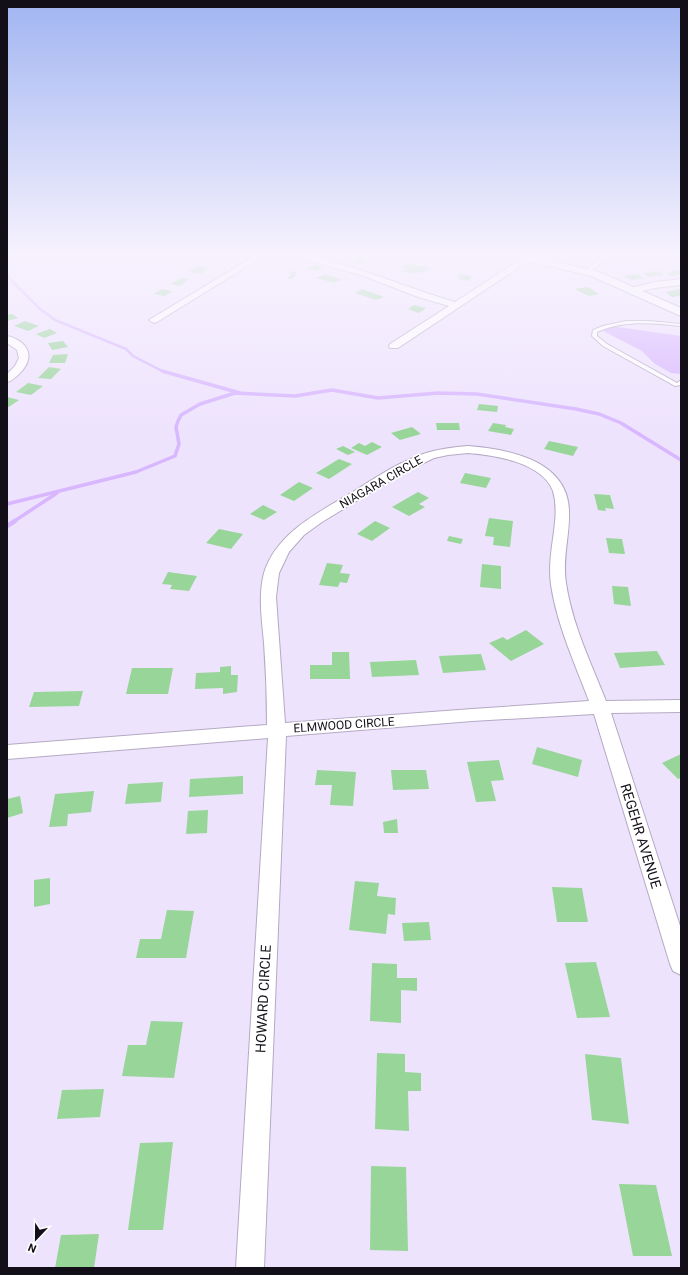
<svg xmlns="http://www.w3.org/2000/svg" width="688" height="1275" font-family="Roboto,sans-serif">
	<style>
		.water { fill: #d8b7ff }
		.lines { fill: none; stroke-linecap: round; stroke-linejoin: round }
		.stream-far2 { stroke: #d8b7ff; stroke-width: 2.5 }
		.stream-far1 { stroke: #d8b7ff; stroke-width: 3.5 }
		.stream { stroke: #d8b7ff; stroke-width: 4.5 }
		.building { fill: #98d599 }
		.service-casing { stroke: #b4aac2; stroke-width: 2 }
		.minor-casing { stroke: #b4aac2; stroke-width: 2 }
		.tertiary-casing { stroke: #b4aac2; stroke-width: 2 }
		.service { fill: #fff; fill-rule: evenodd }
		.minor { fill: #fff; fill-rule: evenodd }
		.tertiary { fill: #fff; fill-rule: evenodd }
		.labels { text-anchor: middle; stroke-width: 3.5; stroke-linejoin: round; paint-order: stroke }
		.street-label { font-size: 12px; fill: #130f18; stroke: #fff }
		.near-street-label { font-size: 14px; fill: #130f18; stroke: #fff }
	</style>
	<rect width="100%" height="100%" fill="#eee3fd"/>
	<path class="water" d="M611 326 681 336V374L671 373 655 364 642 351 605 332 604 330Z"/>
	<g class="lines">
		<path class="stream-far2" d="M7 272 10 279 40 309 55 320 126 349 133 356 164 372"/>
		<g class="stream-far1">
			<path d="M162 371 240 393"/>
			<path d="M7 504 136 472 175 456 179 444 176 427 178 421 181 415 200 404 235 393 295 396 332 390 378 398 438 393 477 394 576 409 599 414 621 423 681 460"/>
			<path d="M13 522 57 493"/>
		</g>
		<path class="stream" d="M7 526 15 521"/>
	</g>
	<g class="building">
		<path d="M223 254H236L228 259 218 257Z"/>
		<path d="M448 254H464L472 256 467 259Z"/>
		<path d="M357 258 369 261 363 264 351 262Z"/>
		<path d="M409 263 418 266 422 265 431 268 424 270 427 271 422 273 419 272 414 274 401 271 406 269 400 267Z"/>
		<path d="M198 265 209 267 201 274 189 272Z"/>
		<path d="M314 265 323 267 317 271 308 269Z"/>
		<path d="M671 270H678L681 272V275L670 276 666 273 673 272Z"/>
		<path d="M293 271 298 272 294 275H297L291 279 286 278 292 274H289Z"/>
		<path d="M659 271 664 275 648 277 643 273Z"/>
		<path d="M325 274 333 277 342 279 334 283 316 278Z"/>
		<path d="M460 274 473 276 468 281 458 279 461 277H457Z"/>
		<path d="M637 274 644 278 631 280 624 276Z"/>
		<path d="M181 278 189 279 180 286 171 284Z"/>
		<path d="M588 287 599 294 589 296 574 289Z"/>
		<path d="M162 289 172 291 165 296 154 294Z"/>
		<path d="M362 289 384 297 376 300 355 293Z"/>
		<path d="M680 289 681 298 679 296 672 297 666 292Z"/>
		<path d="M414 305 426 308 419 313 408 309Z"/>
		<path d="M12 314 18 318 7 321V315Z"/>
		<path d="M25 321 39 326 28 331 14 326Z"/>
		<path d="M50 329 57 333 44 338 36 334Z"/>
		<path d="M63 341 68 347 52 350 48 343Z"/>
		<path d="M68 354 65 363H49L53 355Z"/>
		<path d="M49 367 61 369 51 379 38 378Z"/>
		<path d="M28 383 43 386 31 395 16 392Z"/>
		<path d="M7 397 19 400 7 408Z"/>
		<path d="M479 404 498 406 497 412 477 410Z"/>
		<path d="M436 423H459L460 430H437Z"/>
		<path d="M493 423 506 425 505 427 514 429 511 435 488 431Z"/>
		<path d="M412 427 421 434 400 440 391 433Z"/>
		<path d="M549 441 578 447 573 456 544 449Z"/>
		<path d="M372 442 382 447 367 455 351 448 359 443 365 446Z"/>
		<path d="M343 446 355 452 348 455 336 449Z"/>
		<path d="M339 459 352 464 329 479 316 473Z"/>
		<path d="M465 473 491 478 486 488 460 483Z"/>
		<path d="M299 482 313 488 294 501 280 495Z"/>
		<path d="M418 492 429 498 419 504 425 507 409 516 392 507Z"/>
		<path d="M594 494 610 495 614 509 605 508 606 511 598 510Z"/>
		<path d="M263 505 277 512 264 520 250 514Z"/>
		<path d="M489 518 513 521 510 547 493 545 494 537 485 536Z"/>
		<path d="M375 521 390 528 372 541 357 534Z"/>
		<path d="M219 529 243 534 231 549 206 543Z"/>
		<path d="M449 536 463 539 461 544 447 541Z"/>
		<path d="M606 538 622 539 625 554 609 553Z"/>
		<path d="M327 563 343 565 340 573 350 574 347 583 340 582 338 587 319 585Z"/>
		<path d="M482 564 501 566V589L480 587Z"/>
		<path d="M168 572 197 576 189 591 170 589 172 585 162 584Z"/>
		<path d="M612 586 628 587 631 606 614 604Z"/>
		<path d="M526 630 544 644 511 661 489 643 503 637 507 640Z"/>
		<path d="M657 651 665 665 620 668 614 653Z"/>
		<path d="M332 652H349L350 679H310V665H332Z"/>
		<path d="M481 654 486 670 443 673 439 656Z"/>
		<path d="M416 660 419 675 372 677 370 662Z"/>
		<path d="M231 666V675H238L237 692 223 694V688L195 689 196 673 220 672V667Z"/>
		<path d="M132 668H173L168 694H126Z"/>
		<path d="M83 691 79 706 29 707 34 692Z"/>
		<path d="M537 747 582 760 578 777 532 764Z"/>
		<path d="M681 754V778L678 779 662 763Z"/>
		<path d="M499 760 504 780 491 781 496 801 476 802 467 762Z"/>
		<path d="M317 770 356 772 353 806 330 805 332 785H315Z"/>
		<path d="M391 770H426L429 789 393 790Z"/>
		<path d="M243 776V794L189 797 190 779Z"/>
		<path d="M163 782 161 802 125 804 128 784Z"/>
		<path d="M94 791 91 812 68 814 67 826 49 827 55 794Z"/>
		<path d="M20 796 23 813 7 818V799Z"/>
		<path d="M208 810 207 833 186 834 188 811Z"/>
		<path d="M397 819 398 833H384L383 822Z"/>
		<path d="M50 878V904L34 907V880Z"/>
		<path d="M355 881 379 883 377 896 396 898 395 915 388 914 386 934 349 930Z"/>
		<path d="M552 887 582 888 588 922H557Z"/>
		<path d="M167 910 194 911 186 958H136L140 939H161Z"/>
		<path d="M429 922 431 940 404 941 402 923Z"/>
		<path d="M596 962 610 1017 577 1018 565 963Z"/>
		<path d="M372 963 397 964V978H417V991L401 990V1023L370 1021Z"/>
		<path d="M151 1021 183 1022 174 1078 122 1076 128 1045H146Z"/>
		<path d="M377 1053 405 1054V1072L421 1073V1091H408L409 1131 375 1129Z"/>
		<path d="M585 1054 621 1058 629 1124 592 1120Z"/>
		<path d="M104 1089 100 1117 57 1119 62 1090Z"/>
		<path d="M173 1142 163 1230H128L140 1143Z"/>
		<path d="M371 1166 406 1167 408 1251 370 1250Z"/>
		<path d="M619 1184 656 1185 672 1256H633Z"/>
		<path d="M99 1234 94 1268H55L61 1235Z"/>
	</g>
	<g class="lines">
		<g class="service-casing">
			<g id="service">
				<path d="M607 254H611L590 272H586V270Z"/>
				<path d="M626 321H649L681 324V326C653 323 624 320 597 332V336L607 344 677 383 681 380V385L675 386 603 346 592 336 593 330 603 326Z"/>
			</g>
		</g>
		<g class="minor-casing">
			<g id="minor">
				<path d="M258 254H267L157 322 154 323 149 320Z"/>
				<path d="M291 254C305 253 319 258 333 262 374 273 414 290 455 302L526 256H532L533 258 398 348H390L389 346 390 344 449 306 418 297 361 275 292 256Z"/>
				<path d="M681 279V285L655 288 634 293 629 290 631 288 655 282Z"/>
				<path d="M7 336C28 341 36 357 20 373 16 377 12 381 7 382V374L15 366 19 358 17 350 7 343Z"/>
				<path d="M468 446C508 449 568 460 569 511 570 535 562 558 566 583 572 624 591 663 606 701L681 700V712L611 713 681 929V975L673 971 670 964 594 714 472 721 286 736 264 1268H236L268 738 7 759V745L267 725C267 697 266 670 264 643 262 620 258 596 264 573 277 531 322 511 356 490 378 476 401 461 426 453 440 449 453 447 468 446ZM468 453C494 455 542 462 553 491 556 501 556 512 555 522 553 543 548 563 551 585 557 625 575 664 589 701L472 709 285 723 276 597 279 573 289 552 304 535 322 522 399 475 434 458 448 455Z"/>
			</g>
		</g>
		<g class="tertiary-casing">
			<path id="tertiary" d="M506 254H523L599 272 681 308V316L591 276 507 256Z"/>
		</g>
		<use href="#service" class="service"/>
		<use href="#minor" class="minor"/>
		<use href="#tertiary" class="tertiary"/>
	</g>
	<linearGradient id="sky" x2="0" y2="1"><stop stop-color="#a1b5f1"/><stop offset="0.59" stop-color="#f7f2fe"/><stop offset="1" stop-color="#f7f2fe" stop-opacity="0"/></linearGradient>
	<rect width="688" height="432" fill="url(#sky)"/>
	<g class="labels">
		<g class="street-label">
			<text transform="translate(381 482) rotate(-30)" y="4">NIAGARA CIRCLE</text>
			<text transform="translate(344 725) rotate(-4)" y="4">ELMWOOD CIRCLE</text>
		</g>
		<g class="near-street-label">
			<text transform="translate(641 836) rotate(73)" y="5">REGEHR AVENUE</text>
			<text transform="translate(263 999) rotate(-87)" y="5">HOWARD CIRCLE</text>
		</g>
	</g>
	<rect width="688" height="1275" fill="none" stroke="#130f18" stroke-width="16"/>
	<g transform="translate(36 1239) rotate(202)" stroke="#ffffff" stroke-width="3" paint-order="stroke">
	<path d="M0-3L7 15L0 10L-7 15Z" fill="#130f18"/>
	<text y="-6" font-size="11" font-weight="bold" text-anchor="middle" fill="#130f18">N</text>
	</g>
</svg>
